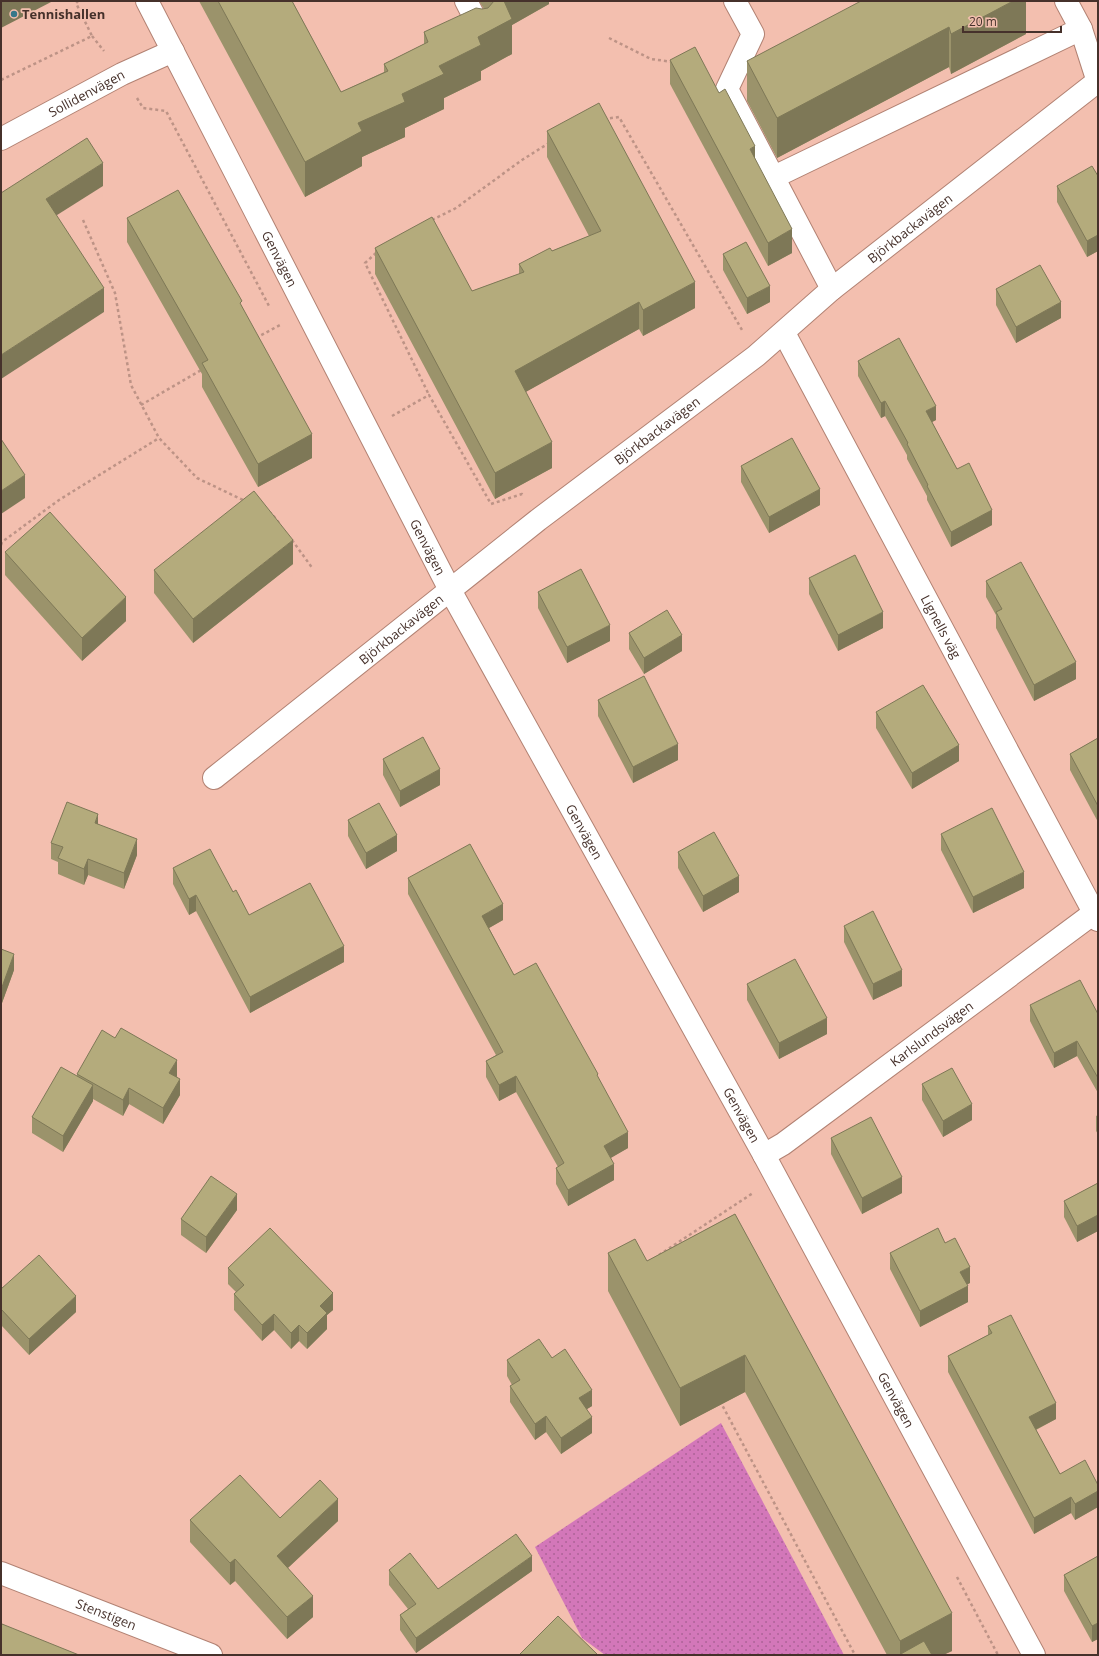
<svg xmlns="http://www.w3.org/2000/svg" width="1099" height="1656" font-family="'Open Sans',sans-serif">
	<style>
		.park { fill: url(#park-dots) }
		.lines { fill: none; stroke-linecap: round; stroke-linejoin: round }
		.minor-casing { stroke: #b28273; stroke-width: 24 }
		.path { stroke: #bd9386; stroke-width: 2.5; stroke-dasharray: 3 3; stroke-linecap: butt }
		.minor { stroke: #fff; stroke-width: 22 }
		.wall { fill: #9b936b }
		.shaded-wall { fill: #7e7857 }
		.building { fill: #b4ab7c; stroke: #7e7857 }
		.poi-dot { fill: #36788a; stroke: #f3bfaf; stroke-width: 1.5 }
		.labels { text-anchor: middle; stroke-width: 3.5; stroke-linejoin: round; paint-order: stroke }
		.poi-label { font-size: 13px; font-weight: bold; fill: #46312b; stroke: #f3bfaf; text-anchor: start }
		.street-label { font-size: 13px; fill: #46312b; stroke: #f3bfaf }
	</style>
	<defs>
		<pattern id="park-dots" width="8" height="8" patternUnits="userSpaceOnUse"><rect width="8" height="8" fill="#d377b9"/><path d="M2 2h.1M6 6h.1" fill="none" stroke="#ad6297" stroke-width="1.8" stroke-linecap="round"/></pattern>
	</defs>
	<rect width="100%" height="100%" fill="#f3bfaf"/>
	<path class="park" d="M721 1423 844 1655H605L582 1638 535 1547Z"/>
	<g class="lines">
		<g class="minor-casing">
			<g id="minor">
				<path id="s1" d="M147 1 450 590 764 1155 1034 1655"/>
				<path d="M466 1 482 32"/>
				<path d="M735 1 753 34 727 89 832 289"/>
				<path d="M1066 1 1081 29 1098 82"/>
				<path id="s2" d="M1 139 122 74 173 51"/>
				<path d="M774 177 1081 29"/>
				<path id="s3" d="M784 333 1098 920"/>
				<path id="s4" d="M214 778 538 520 756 356 832 289 1098 81"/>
				<path id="s5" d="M764 1155 783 1144 1098 910"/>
				<path id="s6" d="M1 1573 211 1655"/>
			</g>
		</g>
		<g class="path">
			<path d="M92 36 104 51"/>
			<path d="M609 38 651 59 673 62"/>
			<path d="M1 80 92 36 76 3 78 1"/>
			<path d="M137 98 143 108 166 111 269 306"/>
			<path d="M604 119 619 117 742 330"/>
			<path d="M83 220 115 293 131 385 159 438 197 478 245 501"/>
			<path d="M432 220 456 208 522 160 549 143"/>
			<path d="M376 253 365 263 429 395"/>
			<path d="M256 338 280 325"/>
			<path d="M141 405 203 369"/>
			<path d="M392 416 429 395 491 504 522 494 523 495"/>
			<path d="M269 512 272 514 279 523"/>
			<path d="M292 540 313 569"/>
			<path d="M1 545 2 542 59 500 159 438"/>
			<path d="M659 1255 753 1193"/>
			<path d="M720 1401 855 1655"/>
			<path d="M957 1577 998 1655"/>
		</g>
		<use href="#minor" class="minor"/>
	</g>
	<g class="wall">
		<path d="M199 1H292L341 92 384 72V64L424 44V32L484 9 479 1H549V4L512 25V54L481 71V80L444 98V109L405 128V137L362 157V166L305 197Z"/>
		<path d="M1026 1V34L951 74 949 67 777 158 747 101V61Z"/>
		<path d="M670 60 755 160 792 253 768 266 670 84Z"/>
		<path d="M547 131 695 308 643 336 639 329 525 392 552 468 495 499 375 274V248L472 291 519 274V264L589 236 547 157Z"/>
		<path d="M1098 176V251L1087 257 1057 202V186Z"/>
		<path d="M127 218 242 307 312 458 258 487 202 387V374L127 242Z"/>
		<path d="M723 254 770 302 747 314 723 270Z"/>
		<path d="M996 289 1061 318 1016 343 996 305Z"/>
		<path d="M858 361 936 420 932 422 957 469 992 525 951 547 927 500V496L907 459V455L885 416 881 418 858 376Z"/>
		<path d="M741 466 820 505 769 533 741 482Z"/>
		<path d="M5 552 126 621 82 661 5 575Z"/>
		<path d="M293 564 193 643 154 593V570Z"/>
		<path d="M809 578 883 628 838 651 809 594Z"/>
		<path d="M986 581 1076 679 1034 701 996 628V615L986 597Z"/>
		<path d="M538 592 610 641 567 663 538 608Z"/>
		<path d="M629 633 682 651 644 674 629 649Z"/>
		<path d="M598 700 678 760 633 783 598 716Z"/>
		<path d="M876 712 959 761 912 789 876 728Z"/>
		<path d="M1098 738V822L1070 770V754Z"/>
		<path d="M383 759 440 785 400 807 383 775Z"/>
		<path d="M348 820 397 851 366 869 348 836Z"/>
		<path d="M98 824 137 855 124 889 88 875 84 885 58 874V862L51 859V843Z"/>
		<path d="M941 834 1024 888 973 913 941 850Z"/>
		<path d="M678 852 739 892 703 912 678 868Z"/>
		<path d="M173 868 233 892 249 915 344 962 250 1013 196 911 189 915 173 884Z"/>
		<path d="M408 878 503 920 489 928 514 975 598 1078 628 1148 610 1158 614 1180 568 1206 556 1184V1168L558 1167 516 1092 499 1101 486 1077V1061L496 1055 408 894Z"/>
		<path d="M844 926 902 986 873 1000 844 942Z"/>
		<path d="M1 949 14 970 2 1003H1Z"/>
		<path d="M747 984 827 1034 779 1059 747 1000Z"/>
		<path d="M1030 1005 1098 1014V1093L1077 1056 1054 1068 1030 1021Z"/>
		<path d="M77 1074 177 1076 180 1095 163 1124 129 1104 123 1116 93 1099V1101L63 1152 32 1133V1117L77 1076Z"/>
		<path d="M922 1084 972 1120 943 1137 922 1100Z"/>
		<path d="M1098 1115V1134L1096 1131V1116Z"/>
		<path d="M831 1138 902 1193 862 1214 831 1154Z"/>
		<path d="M1098 1183V1231L1077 1242 1064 1217V1201Z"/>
		<path d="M237 1210 206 1253 181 1235V1219Z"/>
		<path d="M735 1214 952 1651 943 1655H887L745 1392 680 1426 608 1291V1253L647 1261Z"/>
		<path d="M945 1243 970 1283 967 1284 968 1302 920 1327 890 1269V1253Z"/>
		<path d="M228 1268 333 1310 327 1315V1329L307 1349 299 1341 291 1349 274 1330 262 1341 234 1310V1294L236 1292 228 1284Z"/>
		<path d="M1 1289 76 1312 29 1355 1 1325Z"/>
		<path d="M988 1326 1056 1419 1036 1430 1060 1474 1098 1485V1507L1075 1520 1071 1513 1034 1534 948 1372V1356L988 1335Z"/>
		<path d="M552 1358 592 1406 587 1409 592 1433 561 1454 546 1432 535 1440 510 1402V1386L512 1385 507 1376V1360Z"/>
		<path d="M280 1518 338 1521 288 1568 313 1617 287 1639 235 1581 230 1585 190 1542V1520Z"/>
		<path d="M1098 1556V1639L1092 1642 1064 1591V1575Z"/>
		<path d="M389 1570 438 1589 532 1571 416 1653 400 1630V1615L408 1609 389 1585Z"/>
	</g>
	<g class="shaded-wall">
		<path d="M1 1H53L1 28Z"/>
		<path d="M502 1H549V4L512 25V54L481 71V80L444 98V109L405 128V137L362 157V166L305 197V162L358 123 402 94 478 37Z"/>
		<path d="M1013 1H1026V34L951 74V34Z"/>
		<path d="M949 27V67L777 158V118Z"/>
		<path d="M755 146V170L750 149Z"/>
		<path d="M103 163V186L46 222V199Z"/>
		<path d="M792 229V253L768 266V243Z"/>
		<path d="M1098 235V251L1087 257V241Z"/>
		<path d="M695 282V308L643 336V310Z"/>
		<path d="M770 286V302L747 314V298Z"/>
		<path d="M104 288V312L1 379V355Z"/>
		<path d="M639 302V329L515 398V371Z"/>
		<path d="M1061 302V318L1016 343V327Z"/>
		<path d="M885 401V416L881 418V403Z"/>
		<path d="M936 406V420L926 425V411Z"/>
		<path d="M312 434V458L258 487V464Z"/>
		<path d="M552 442V468L495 499V473Z"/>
		<path d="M25 475V498L1 514V491Z"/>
		<path d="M820 489V505L769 533V517Z"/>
		<path d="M992 510V525L951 547V532Z"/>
		<path d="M293 540V564L193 643V619Z"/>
		<path d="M126 597V621L82 661V638Z"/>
		<path d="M883 612V628L838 651V635Z"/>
		<path d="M610 625V641L567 663V647Z"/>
		<path d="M682 635V651L644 674V658Z"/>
		<path d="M1076 662V679L1034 701V685Z"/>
		<path d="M678 744V760L633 783V767Z"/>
		<path d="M959 745V761L912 789V773Z"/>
		<path d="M440 769V785L400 807V791Z"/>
		<path d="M98 814V830L95 823Z"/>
		<path d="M397 835V851L366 869V853Z"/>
		<path d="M137 839V855L124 889V873Z"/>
		<path d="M88 859V875L84 885V869Z"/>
		<path d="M1024 872V888L973 913V897Z"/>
		<path d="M739 876V892L703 912V896Z"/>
		<path d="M196 895V911L189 915V899Z"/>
		<path d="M503 904V920L482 932V916Z"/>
		<path d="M344 946V962L250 1013V997Z"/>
		<path d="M14 954V970L2 1003V987Z"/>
		<path d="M902 970V986L873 1000V984Z"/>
		<path d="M827 1018V1034L779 1059V1043Z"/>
		<path d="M1077 1041V1056L1054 1068V1053Z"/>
		<path d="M177 1060V1076L169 1089V1073Z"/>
		<path d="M516 1076V1092L499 1101V1085Z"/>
		<path d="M180 1079V1095L163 1124V1108Z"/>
		<path d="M93 1085V1101L63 1152V1136Z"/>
		<path d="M129 1088V1104L123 1116V1100Z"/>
		<path d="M972 1104V1120L943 1137V1121Z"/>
		<path d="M628 1132V1148L604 1162V1146Z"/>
		<path d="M614 1164V1180L568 1206V1190Z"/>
		<path d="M902 1177V1193L862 1214V1198Z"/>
		<path d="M237 1194V1210L206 1253V1237Z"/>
		<path d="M1098 1215V1231L1077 1242V1226Z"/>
		<path d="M970 1267V1283L960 1288V1272Z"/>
		<path d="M968 1286V1302L920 1327V1311Z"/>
		<path d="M333 1293V1310L327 1315V1329L307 1349V1333L320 1306Z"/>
		<path d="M76 1296V1312L29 1355V1339Z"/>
		<path d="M274 1314V1330L262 1341V1325Z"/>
		<path d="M299 1325V1341L291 1349V1333Z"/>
		<path d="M745 1355V1392L680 1426V1388Z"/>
		<path d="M592 1390V1406L579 1414V1398Z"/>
		<path d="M1056 1403V1419L1029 1433V1417Z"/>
		<path d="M546 1416V1432L535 1440V1424Z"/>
		<path d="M592 1417V1433L561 1454V1438Z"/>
		<path d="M1098 1491V1507L1075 1520V1504Z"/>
		<path d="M1071 1497V1513L1034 1534V1518Z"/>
		<path d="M338 1499V1521L277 1578V1556Z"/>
		<path d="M532 1556V1571L416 1653V1638Z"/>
		<path d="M235 1559V1581L230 1585V1563Z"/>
		<path d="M313 1596V1617L287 1639V1617Z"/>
		<path d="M952 1613V1651L943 1655H900V1641Z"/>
		<path d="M1098 1623V1639L1092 1642V1626Z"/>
	</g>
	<g class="building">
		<path d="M218 1H292L341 92 388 71 384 64 428 42 424 32 476 8 482 9 488 8 494 1H504L512 19 478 37 481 45 439 66 444 74 402 94 405 102 358 123 362 131 305 162Z"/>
		<path d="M861 1H1013L951 34 949 27 777 118 747 61Z"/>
		<path d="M695 47 719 93 725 89 755 146 750 149 792 229 768 243 670 60Z"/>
		<path d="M599 103 695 282 643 310 639 302 515 371 552 442 495 473 375 248 432 217 472 291 524 272 519 264 550 248 552 251 601 231 547 131Z"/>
		<path d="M87 138 103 163 46 199 104 288 1 355V193Z"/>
		<path d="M1092 166 1098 176V235L1087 241 1057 186Z"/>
		<path d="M178 190 242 301 240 303 312 434 258 464 202 363 208 360 127 218Z"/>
		<path d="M746 242 770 286 747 298 723 254Z"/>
		<path d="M1040 265 1061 302 1016 327 996 289Z"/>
		<path d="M899 338 936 406 926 411 957 469 969 463 992 510 951 532 927 486 928 485 907 444 908 443 885 401 881 403 858 361Z"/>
		<path d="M792 438 820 489 769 517 741 466Z"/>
		<path d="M1 439 25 475 1 491Z"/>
		<path d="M254 491 293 540 193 619 154 570Z"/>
		<path d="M50 512 126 597 82 638 5 552Z"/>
		<path d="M855 555 883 612 838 635 809 578Z"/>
		<path d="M1021 562 1076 662 1034 685 996 612 1002 609 986 581Z"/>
		<path d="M581 569 610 625 567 647 538 592Z"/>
		<path d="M667 610 682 635 644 658 629 633Z"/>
		<path d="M644 676 678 744 633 767 598 700Z"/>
		<path d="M923 685 959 745 912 773 876 712Z"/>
		<path d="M423 737 440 769 400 791 383 759Z"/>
		<path d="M1098 738V806L1070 754Z"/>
		<path d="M67 802 98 814 95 823 137 839 124 873 88 859 84 869 58 858 63 847 51 843Z"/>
		<path d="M379 803 397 835 366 853 348 820Z"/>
		<path d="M992 808 1024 872 973 897 941 834Z"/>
		<path d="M714 832 739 876 703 896 678 852Z"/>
		<path d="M470 844 503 904 482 916 514 975 536 963 598 1074 597 1075 628 1132 604 1146 614 1164 568 1190 556 1168 564 1163 516 1076 499 1085 486 1061 503 1052 408 878Z"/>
		<path d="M210 849 233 892 236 890 249 915 310 883 344 946 250 997 196 895 189 899 173 868Z"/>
		<path d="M873 911 902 970 873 984 844 926Z"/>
		<path d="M1 949 14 954 2 987H1Z"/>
		<path d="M795 959 827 1018 779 1043 747 984Z"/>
		<path d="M1080 980 1098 1014V1078L1077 1041 1054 1053 1030 1005Z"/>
		<path d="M121 1028 177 1060 169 1073 180 1079 163 1108 129 1088 123 1100 77 1074 102 1030 115 1038Z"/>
		<path d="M61 1067 93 1085 63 1136 32 1117Z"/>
		<path d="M952 1068 972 1104 943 1121 922 1084Z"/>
		<path d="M871 1117 902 1177 862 1198 831 1138Z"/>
		<path d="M211 1176 237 1194 206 1237 181 1219Z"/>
		<path d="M1098 1183V1215L1077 1226 1064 1201Z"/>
		<path d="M735 1214 952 1613 900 1641 745 1355 680 1388 608 1253 635 1239 647 1261Z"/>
		<path d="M270 1228 333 1293 320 1306 327 1313 307 1333 299 1325 291 1333 274 1314 262 1325 234 1294 244 1285 228 1268Z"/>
		<path d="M938 1228 945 1243 955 1238 970 1267 960 1272 968 1286 920 1311 890 1253Z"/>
		<path d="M39 1255 76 1296 29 1339 1 1309V1289Z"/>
		<path d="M1011 1315 1056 1403 1029 1417 1060 1474 1085 1460 1098 1485V1491L1075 1504 1071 1497 1034 1518 948 1356 992 1333 988 1326Z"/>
		<path d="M539 1339 552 1358 565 1349 592 1390 579 1398 592 1417 561 1438 546 1416 535 1424 510 1386 520 1380 507 1360Z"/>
		<path d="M240 1475 280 1518 320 1480 338 1499 277 1556 313 1596 287 1617 235 1559 230 1563 190 1520Z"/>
		<path d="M516 1534 532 1556 416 1638 400 1615 416 1604 389 1570 410 1553 438 1589Z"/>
		<path d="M1098 1556V1623L1092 1626 1064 1575Z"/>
		<path d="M558 1616 598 1655H519Z"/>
		<path d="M2 1624 79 1655H1V1627Z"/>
		<path d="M924 1641 932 1655H899Z"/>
	</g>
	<circle class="poi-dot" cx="14" cy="14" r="4"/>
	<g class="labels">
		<g class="poi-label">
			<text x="22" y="19">Tennishallen</text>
		</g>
		<g class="street-label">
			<text dy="5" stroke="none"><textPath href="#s2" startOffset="97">Sollidenvägen</textPath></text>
			<text dy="5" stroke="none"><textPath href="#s4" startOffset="887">Björkbackavägen</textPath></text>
			<text dy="5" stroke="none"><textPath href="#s1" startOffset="290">Genvägen</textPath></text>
			<text dy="5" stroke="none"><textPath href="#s4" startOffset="563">Björkbackavägen</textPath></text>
			<text dy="5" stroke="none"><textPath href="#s1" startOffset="614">Genvägen</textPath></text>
			<text dy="5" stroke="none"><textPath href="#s3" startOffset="333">Lignells väg</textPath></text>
			<text dy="5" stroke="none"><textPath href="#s4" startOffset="239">Björkbackavägen</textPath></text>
			<text dy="5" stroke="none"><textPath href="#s1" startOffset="939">Genvägen</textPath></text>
			<text dy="5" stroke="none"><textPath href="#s5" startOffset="207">Karlslundsvägen</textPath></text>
			<text dy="5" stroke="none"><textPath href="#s1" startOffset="1263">Genvägen</textPath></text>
			<text dy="5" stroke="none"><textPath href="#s1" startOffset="1587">Genvägen</textPath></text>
			<text dy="5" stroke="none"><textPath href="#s6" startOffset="113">Stenstigen</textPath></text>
		</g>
	</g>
	<rect width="1099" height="1656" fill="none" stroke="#46312b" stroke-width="4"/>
	<path d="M963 26v6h98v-6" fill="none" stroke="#46312b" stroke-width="2"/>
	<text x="969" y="26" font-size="12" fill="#46312b" stroke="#f3bfaf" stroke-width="3" paint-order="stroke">20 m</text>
</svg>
